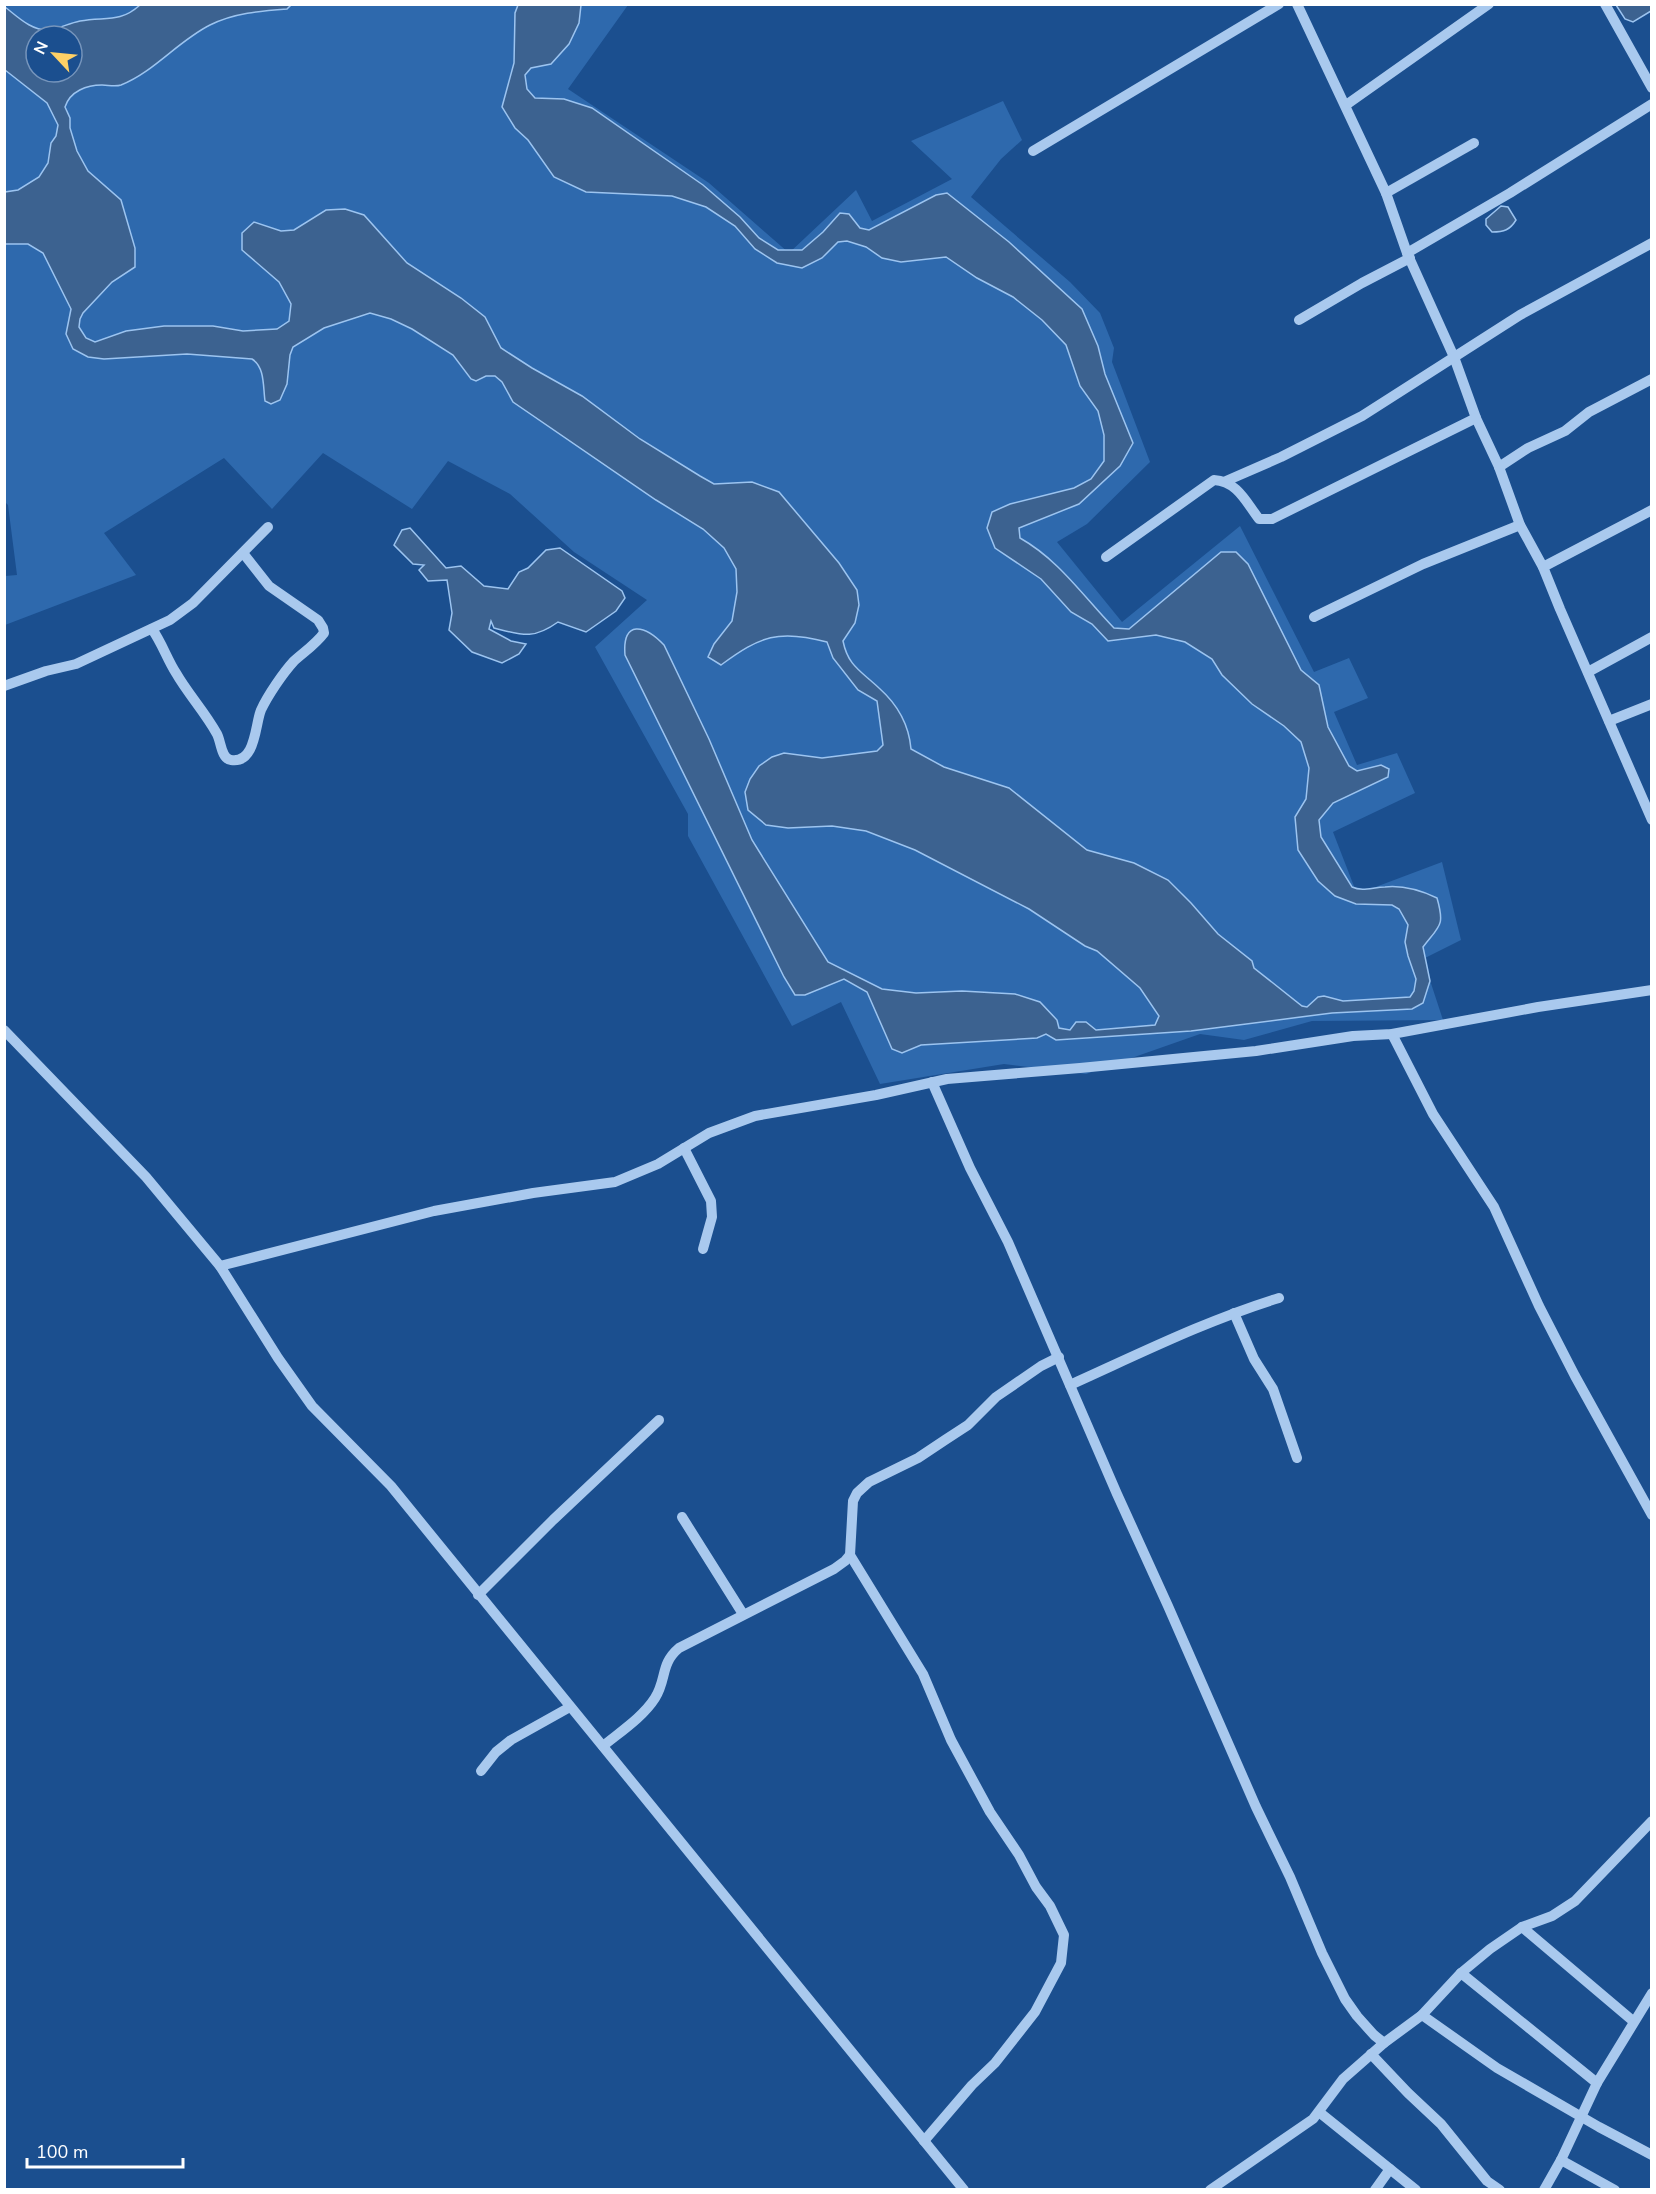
<svg xmlns="http://www.w3.org/2000/svg" width="1656" height="2194" font-family="'Nunito Sans',sans-serif">
	<style>
		.green { fill: #2e69ad; fill-rule: evenodd }
		.water { fill: #3c6290; stroke: #9cc4f0; stroke-width: 1.5; fill-rule: evenodd }
		.lines { fill: none; stroke-linecap: round; stroke-linejoin: round }
		.minor { stroke: #a9c9ee; stroke-width: 10 }
	</style>
	<rect width="100%" height="100%" fill="#1b4f8f"/>
	<path class="green" d="M5 5H628L568 89 709 183 789 253 856 190 872 221 952 179 911 141 1003 101 1022 140 1001 159 971 197 1070 282 1100 313 1114 348 1112 362 1150 462 1087 524 1057 542 1122 622 1240 526 1314 672 1349 658 1368 698 1334 712 1357 765 1397 753 1415 793 1333 832 1357 894 1442 862 1461 940 1423 959 1443 1020 1312 1021 1244 1040 1200 1034 1086 1074 1004 1064 880 1084 841 1002 792 1026 688 836V814L595 647 647 600 574 552 510 494 448 461 412 509 323 453 272 509 224 458 104 533 136 575 5 625V576L17 575 8 505 4 501ZM36 36H72V72H36Z"/>
	<g class="water">
		<path d="M140 5H291L287 9C260 11 234 13 210 25 178 41 154 72 121 85 115 87 108 85 102 85 87 85 70 91 65 107L70 118V128L77 151 88 171 121 200 135 248V267L112 282 83 313 80 319 79 327 86 338 95 342 126 331 164 326H213L243 331 277 329 289 321 291 304 279 282 242 250V233L254 222 281 231 294 230 326 210 345 209 364 215 407 263 461 298 485 317 501 348 532 368 582 396 640 439 700 476 714 484 752 482 779 492 839 563 857 590 859 605 855 623 843 641C848 666 861 671 879 688 897 704 909 725 911 749L944 767 1009 788 1087 850 1134 863 1168 880 1191 903 1218 934 1252 961 1254 968 1302 1006 1307 1007 1318 997 1324 996 1343 1001 1410 997 1414 991 1416 979 1408 956 1405 942 1408 925 1399 909 1392 905 1356 904 1335 896 1318 881 1298 850 1295 817 1306 799 1309 768 1301 742 1284 726 1252 704 1222 675 1212 659 1185 642 1156 635 1108 641 1092 624 1071 612 1041 579 995 548 987 528 992 512 1010 504 1074 488 1091 479 1104 461V435L1098 411 1080 386 1066 345 1042 320 1013 297 977 278 946 257 901 262 882 258 866 247 847 241 838 242 822 258 802 268 777 263 755 249 735 226 706 207 672 196 586 192 554 177 528 140 515 128 502 107 514 63 515 13 518 5H581L579 23 569 44 551 64 531 68 525 75 527 89 535 98 564 99 592 108 703 185 740 217 759 238 778 250H802L823 232 840 213 849 214 860 228 869 230 936 195 947 193 1009 242 1082 309 1098 346 1105 374 1133 443 1120 466 1079 504 1019 528 1020 538C1059 560 1083 596 1114 628L1129 629 1221 552H1236L1248 564 1301 670 1319 685 1328 727 1349 766 1357 771 1381 765 1389 769 1388 777 1333 803 1319 820 1321 837 1352 887C1363 892 1373 887 1385 887 1404 885 1420 890 1437 898 1445 926 1440 925 1423 947L1430 981 1423 1003 1412 1009 1332 1013 1191 1031 1056 1040 1046 1034 1037 1038 921 1045 902 1053 892 1049 867 992 844 979 805 995H795L784 977 625 655C622 619 645 625 664 645L709 739 752 840 828 962 882 989 916 993 962 991 1015 994 1040 1002 1057 1020 1059 1028 1070 1030 1076 1022H1086L1096 1030 1155 1025 1159 1016 1140 988 1097 951 1085 946 1029 909 915 850 866 831 832 826 788 828 766 825 748 810 745 792 750 779 759 766 772 757 784 753 822 758 877 751 883 745 877 701 858 690 833 658 827 642C779 629 760 636 721 665L708 657 714 644 732 621 737 592 736 569 724 548 703 529 656 500 513 402 502 382 495 376H486L476 381 471 379 453 355 412 329 391 319 370 313 324 328 293 347 290 355 287 384 280 400 271 404 265 401C263 387 265 367 252 359L187 354 104 359 88 357 73 349 66 334 71 309 43 253 28 244H5V192L18 190 39 177 48 163 51 143 56 136 58 125 47 103 5 70V7C17 16 31 31 49 30 57 29 70 23 80 21 104 16 119 24 140 5ZM36 36H72V72H36Z"/>
		<path d="M1616 5H1651V11L1633 22 1625 19Z"/>
		<path d="M1501 206 1508 207 1516 220C1510 230 1504 232 1492 232L1486 225V219Z"/>
		<path d="M410 528 446 568 461 566 484 586 508 589 519 572 528 568 546 550 560 548 622 591 625 598 616 611 586 632 558 622C533 640 522 635 494 628L491 621 489 629 511 641 526 644 519 654 502 663 472 652 449 630 452 613 447 580 428 581 419 570 424 565 413 564 394 545 402 530Z"/>
	</g>
	<g class="lines">
		<g class="minor">
			<path d="M1297 4 1386 193 1407 253 1454 357 1476 418 1499 467 1520 525 1543 567 1560 609 1652 820"/>
			<path d="M1605 4 1652 88"/>
			<path d="M1346 105 1489 4"/>
			<path d="M1033 151 1279 4"/>
			<path d="M1386 193 1474 143"/>
			<path d="M1407 253 1510 193 1652 104"/>
			<path d="M1299 320 1362 283 1410 258"/>
			<path d="M1499 467 1528 448 1565 431 1589 412 1652 379"/>
			<path d="M1226 481 1281 457 1362 416 1520 315 1652 243"/>
			<path d="M1106 557 1214 480C1237 481 1246 502 1259 519H1272L1476 418"/>
			<path d="M1543 567 1652 510"/>
			<path d="M1314 617 1423 564 1520 525"/>
			<path d="M152 629C162 643 167 659 176 673 188 694 205 712 217 734 221 741 221 759 231 760 256 764 255 724 261 710 268 695 283 673 294 661 304 652 316 644 324 633L323 628 318 620 269 586 243 553"/>
			<path d="M1588 672 1652 637"/>
			<path d="M4 686 46 671 76 664 170 620 193 603 268 527"/>
			<path d="M1609 721 1652 704"/>
			<path d="M4 1030 146 1177 220 1266 278 1358 312 1406 391 1486 964 2190"/>
			<path d="M1392 1034 1433 1114 1494 1207 1539 1306 1575 1376 1652 1515"/>
			<path d="M932 1082 970 1168 1008 1242 1117 1494 1168 1606 1256 1807 1290 1877 1322 1953 1345 1999 1357 2016 1374 2035 1384 2043 1343 2079 1313 2119 1210 2190"/>
			<path d="M684 1148 711 1201 712 1217 703 1249"/>
			<path d="M220 1266 434 1211 533 1193 615 1182 658 1164 709 1133 755 1116 876 1095 947 1079 1080 1068 1256 1051 1353 1036 1392 1034 1538 1007 1652 990"/>
			<path d="M1234 1313 1254 1359 1273 1389 1297 1458"/>
			<path d="M1070 1385C1139 1354 1207 1320 1279 1298"/>
			<path d="M682 1517 743 1614"/>
			<path d="M850 1555 923 1674 951 1740 990 1812 1019 1855 1036 1887 1050 1906 1064 1935 1061 1963 1035 2012 995 2063 972 2085 924 2141"/>
			<path d="M478 1595 553 1520 659 1420"/>
			<path d="M603 1746C620 1732 643 1717 655 1698 667 1679 660 1664 679 1648L834 1569 845 1561 850 1555 853 1501 857 1493 869 1482 918 1458 945 1440 968 1425 996 1397 1041 1366 1059 1357"/>
			<path d="M481 1771 496 1752 511 1740 570 1707"/>
			<path d="M1522 1927 1633 2021"/>
			<path d="M1461 1973 1597 2083"/>
			<path d="M1422 2015 1497 2068 1599 2127 1652 2155"/>
			<path d="M1384 2043 1422 2015 1461 1973 1490 1949 1522 1927 1552 1916 1575 1901 1652 1821"/>
			<path d="M1371 2054 1408 2093 1441 2124 1487 2181 1500 2190"/>
			<path d="M1319 2112 1416 2190"/>
			<path d="M1561 2160 1615 2190"/>
			<path d="M1375 2190 1390 2169"/>
			<path d="M1544 2190 1561 2160 1597 2083 1652 1993"/>
		</g>
	</g>
	<rect width="1656" height="2194" fill="none" stroke="#ffffff" stroke-width="12"/>
	<g transform="translate(54 54) rotate(296)"><circle r="28" fill="#1b4f8f" stroke="#7695bc" stroke-width="1.5"/>
	<path d="M0-4.5L10 22L0 15L-10 22Z" fill="#ffd166"/>
	<text y="-9" font-size="16" font-weight="bold" text-anchor="middle" fill="#ffffff">N</text>
	</g>
	<path d="M27 2158v9h156v-9" fill="none" stroke="#ffffff" stroke-width="3"/>
	<text x="36" y="2158" font-size="18" fill="#ffffff" stroke="#1b4f8f" stroke-width="4.5" paint-order="stroke">100 m</text>
</svg>
